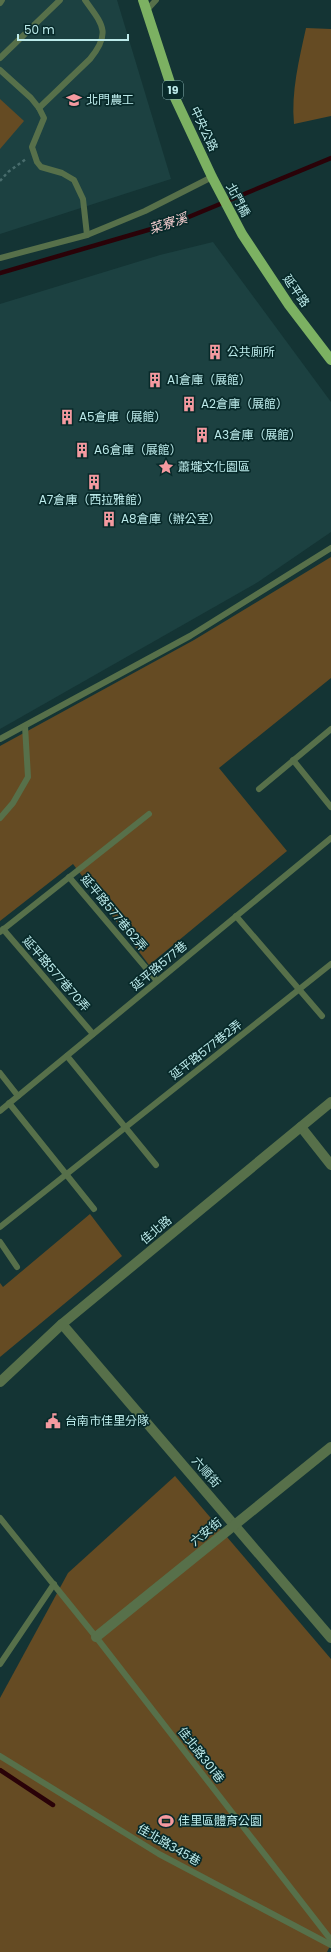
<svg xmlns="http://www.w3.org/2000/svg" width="331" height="1952" font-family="Poppins,'Noto Sans TC',sans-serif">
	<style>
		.built { fill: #1c4141 }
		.green { fill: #654b23 }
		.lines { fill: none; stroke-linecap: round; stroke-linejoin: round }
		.stream { stroke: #2a0208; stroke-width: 4.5 }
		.path { stroke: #496d6d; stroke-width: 2.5; stroke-dasharray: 3 3; stroke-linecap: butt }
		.service { stroke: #57704a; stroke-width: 6 }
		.minor { stroke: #57704a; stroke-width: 10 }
		.tertiary { stroke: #57704a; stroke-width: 10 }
		.primary { stroke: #7cb162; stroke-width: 10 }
		.labels { text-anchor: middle; stroke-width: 3.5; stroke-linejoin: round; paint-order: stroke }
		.shield { fill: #082a2a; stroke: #87b1b1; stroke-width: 1 }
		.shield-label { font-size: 11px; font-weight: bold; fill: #bdebeb }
		.poi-label { font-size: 12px; fill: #bdebeb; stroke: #082a2a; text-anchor: start }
		.street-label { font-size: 12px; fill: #bdebeb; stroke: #082a2a }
		.water-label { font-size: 13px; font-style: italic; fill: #fad1d2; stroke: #082a2a }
	</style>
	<rect width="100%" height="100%" fill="#143434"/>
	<g class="built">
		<path d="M0 0H117L171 179 0 234Z"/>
		<path d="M213 242 331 402V532L258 582 0 729V304L160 255Z"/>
	</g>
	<g class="green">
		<path d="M306 28 331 29V116L294 124C291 92 299 60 306 28Z"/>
		<path d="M0 99 24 121 0 149Z"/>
		<path d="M331 557V678L219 768 287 851 149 965 73 864 0 921V746L194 640Z"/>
		<path d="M90 1214 122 1256 0 1357V1283L3 1287Z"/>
		<path d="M175 1476 331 1659V1944L327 1952H0V1698L68 1573Z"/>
	</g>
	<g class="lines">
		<g class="stream">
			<path d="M0 273 179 221 331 158"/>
			<path d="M0 1770 53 1805"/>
		</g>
		<path class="path" d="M0 181 8 172 26 159"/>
		<g class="service">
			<path d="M0 3 2 0"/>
			<path d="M146 11 156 0"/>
			<path d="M0 58 60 0"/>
			<path d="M0 70 31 98 39 108 44 118 32 147 37 162 41 167 62 173 74 180 83 199 87 235"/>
			<path d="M39 108 90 59C112 32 102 24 85 0"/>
			<path d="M0 258 87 235 145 211 212 177"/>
			<path d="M0 739 190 636 331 548"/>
			<path d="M293 760 331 807"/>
			<path d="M259 789 331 729"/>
			<path d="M0 818 13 803 28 777 25 726"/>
			<path d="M69 877 157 981"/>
			<path d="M236 916 322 1016"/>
			<path d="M3 929 93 1034"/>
			<path d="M0 932 149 814"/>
			<path d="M67 1056 156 1165"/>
			<path d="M0 1073 18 1096"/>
			<path d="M9 1103 94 1209"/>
			<path d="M0 1111 331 838"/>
			<path d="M0 1227 331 964"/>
			<path d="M0 1242 17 1267"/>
			<path d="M0 1518 96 1637 331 1940"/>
			<path d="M0 1664 54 1584"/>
			<path d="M0 1756 159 1854 331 1945"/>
		</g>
		<g class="minor">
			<path d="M301 1127 331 1165"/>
			<path d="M62 1324 331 1638"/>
			<path d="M96 1637 331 1447"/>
		</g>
		<path class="tertiary" d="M0 1382 62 1324 331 1102"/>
		<path class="primary" d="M143 0 175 98 212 177 242 234 289 305 331 360"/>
	</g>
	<defs>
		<g id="school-bare" transform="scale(1.2)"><path d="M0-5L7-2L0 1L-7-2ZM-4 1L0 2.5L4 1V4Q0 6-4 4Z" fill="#f49aa0" stroke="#082a2a" stroke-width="2.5" paint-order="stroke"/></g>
		<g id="building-bare" transform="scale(1.2)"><path d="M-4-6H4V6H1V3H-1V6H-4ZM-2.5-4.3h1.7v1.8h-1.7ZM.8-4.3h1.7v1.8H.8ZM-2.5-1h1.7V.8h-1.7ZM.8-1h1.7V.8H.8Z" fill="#f49aa0" stroke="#082a2a" stroke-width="2.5" paint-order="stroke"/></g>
		<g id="sight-bare" transform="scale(1.2)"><path d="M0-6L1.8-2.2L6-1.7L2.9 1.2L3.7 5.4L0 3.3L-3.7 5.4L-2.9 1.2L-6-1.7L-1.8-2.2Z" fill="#f49aa0" stroke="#082a2a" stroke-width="2.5" paint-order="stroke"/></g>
		<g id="civic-bare" transform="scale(1.2)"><path d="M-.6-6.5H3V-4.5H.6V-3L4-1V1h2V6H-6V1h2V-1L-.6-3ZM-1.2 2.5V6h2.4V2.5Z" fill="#f49aa0" stroke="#082a2a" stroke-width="2.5" paint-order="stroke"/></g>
		<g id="stadium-bare" transform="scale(1.2)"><path d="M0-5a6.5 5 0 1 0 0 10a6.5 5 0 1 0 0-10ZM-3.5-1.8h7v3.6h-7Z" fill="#f49aa0" stroke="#082a2a" stroke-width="2.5" paint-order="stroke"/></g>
	</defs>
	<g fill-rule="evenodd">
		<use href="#school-bare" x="74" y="100"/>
		<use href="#building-bare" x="215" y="352"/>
		<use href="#building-bare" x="155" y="380"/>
		<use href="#building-bare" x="189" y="404"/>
		<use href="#building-bare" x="67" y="417"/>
		<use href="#building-bare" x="202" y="435"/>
		<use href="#building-bare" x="82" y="450"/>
		<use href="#sight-bare" x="166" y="467"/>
		<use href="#building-bare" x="94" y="482"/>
		<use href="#building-bare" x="109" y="519"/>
		<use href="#civic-bare" x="53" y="1421"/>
		<use href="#stadium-bare" x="166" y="1821"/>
	</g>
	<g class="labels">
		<rect class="shield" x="163" y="81" width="20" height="18" rx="3"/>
		<g class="shield-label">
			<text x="173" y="94">19</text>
		</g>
		<g class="poi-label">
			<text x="86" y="104">北門農工</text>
			<text x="227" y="356">公共廁所</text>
			<text x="167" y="384">A1倉庫（展館）</text>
			<text x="201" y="408">A2倉庫（展館）</text>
			<text x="79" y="421">A5倉庫（展館）</text>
			<text x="214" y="439">A3倉庫（展館）</text>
			<text x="94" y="454">A6倉庫（展館）</text>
			<text x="178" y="471">蕭壠文化園區</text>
			<text x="94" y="504" text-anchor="middle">A7倉庫（西拉雅館）</text>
			<text x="121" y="523">A8倉庫（辦公室）</text>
			<text x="65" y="1425">台南市佳里分隊</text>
			<text x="178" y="1825">佳里區體育公園</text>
		</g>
		<g class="street-label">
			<text transform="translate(204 129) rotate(65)" y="4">中央公路</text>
			<text transform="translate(238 200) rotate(62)" y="4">北門橋</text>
			<text transform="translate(296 291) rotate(55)" y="4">延平路</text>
			<text transform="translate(114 913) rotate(50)" y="4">延平路577巷62弄</text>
			<text transform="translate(159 966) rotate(-40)" y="4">延平路577巷</text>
			<text transform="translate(56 974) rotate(49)" y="4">延平路577巷70弄</text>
			<text transform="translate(206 1050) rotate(-38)" y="4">延平路577巷2弄</text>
			<text transform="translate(156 1230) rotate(-40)" y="4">佳北路</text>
			<text transform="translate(206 1472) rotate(49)" y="4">六順街</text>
			<text transform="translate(206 1532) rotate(-39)" y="4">六安街</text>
			<text transform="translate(201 1755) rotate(52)" y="4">佳北路301巷</text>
			<text transform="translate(169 1845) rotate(30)" y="4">佳北路345巷</text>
		</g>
		<g class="water-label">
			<text transform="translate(168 223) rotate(-18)" y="5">菜寮溪</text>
		</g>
	</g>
	<path d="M18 34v6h110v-6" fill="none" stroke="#bdebeb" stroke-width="2"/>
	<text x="24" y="34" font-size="12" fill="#bdebeb" stroke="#082a2a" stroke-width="3" paint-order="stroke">50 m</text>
</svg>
